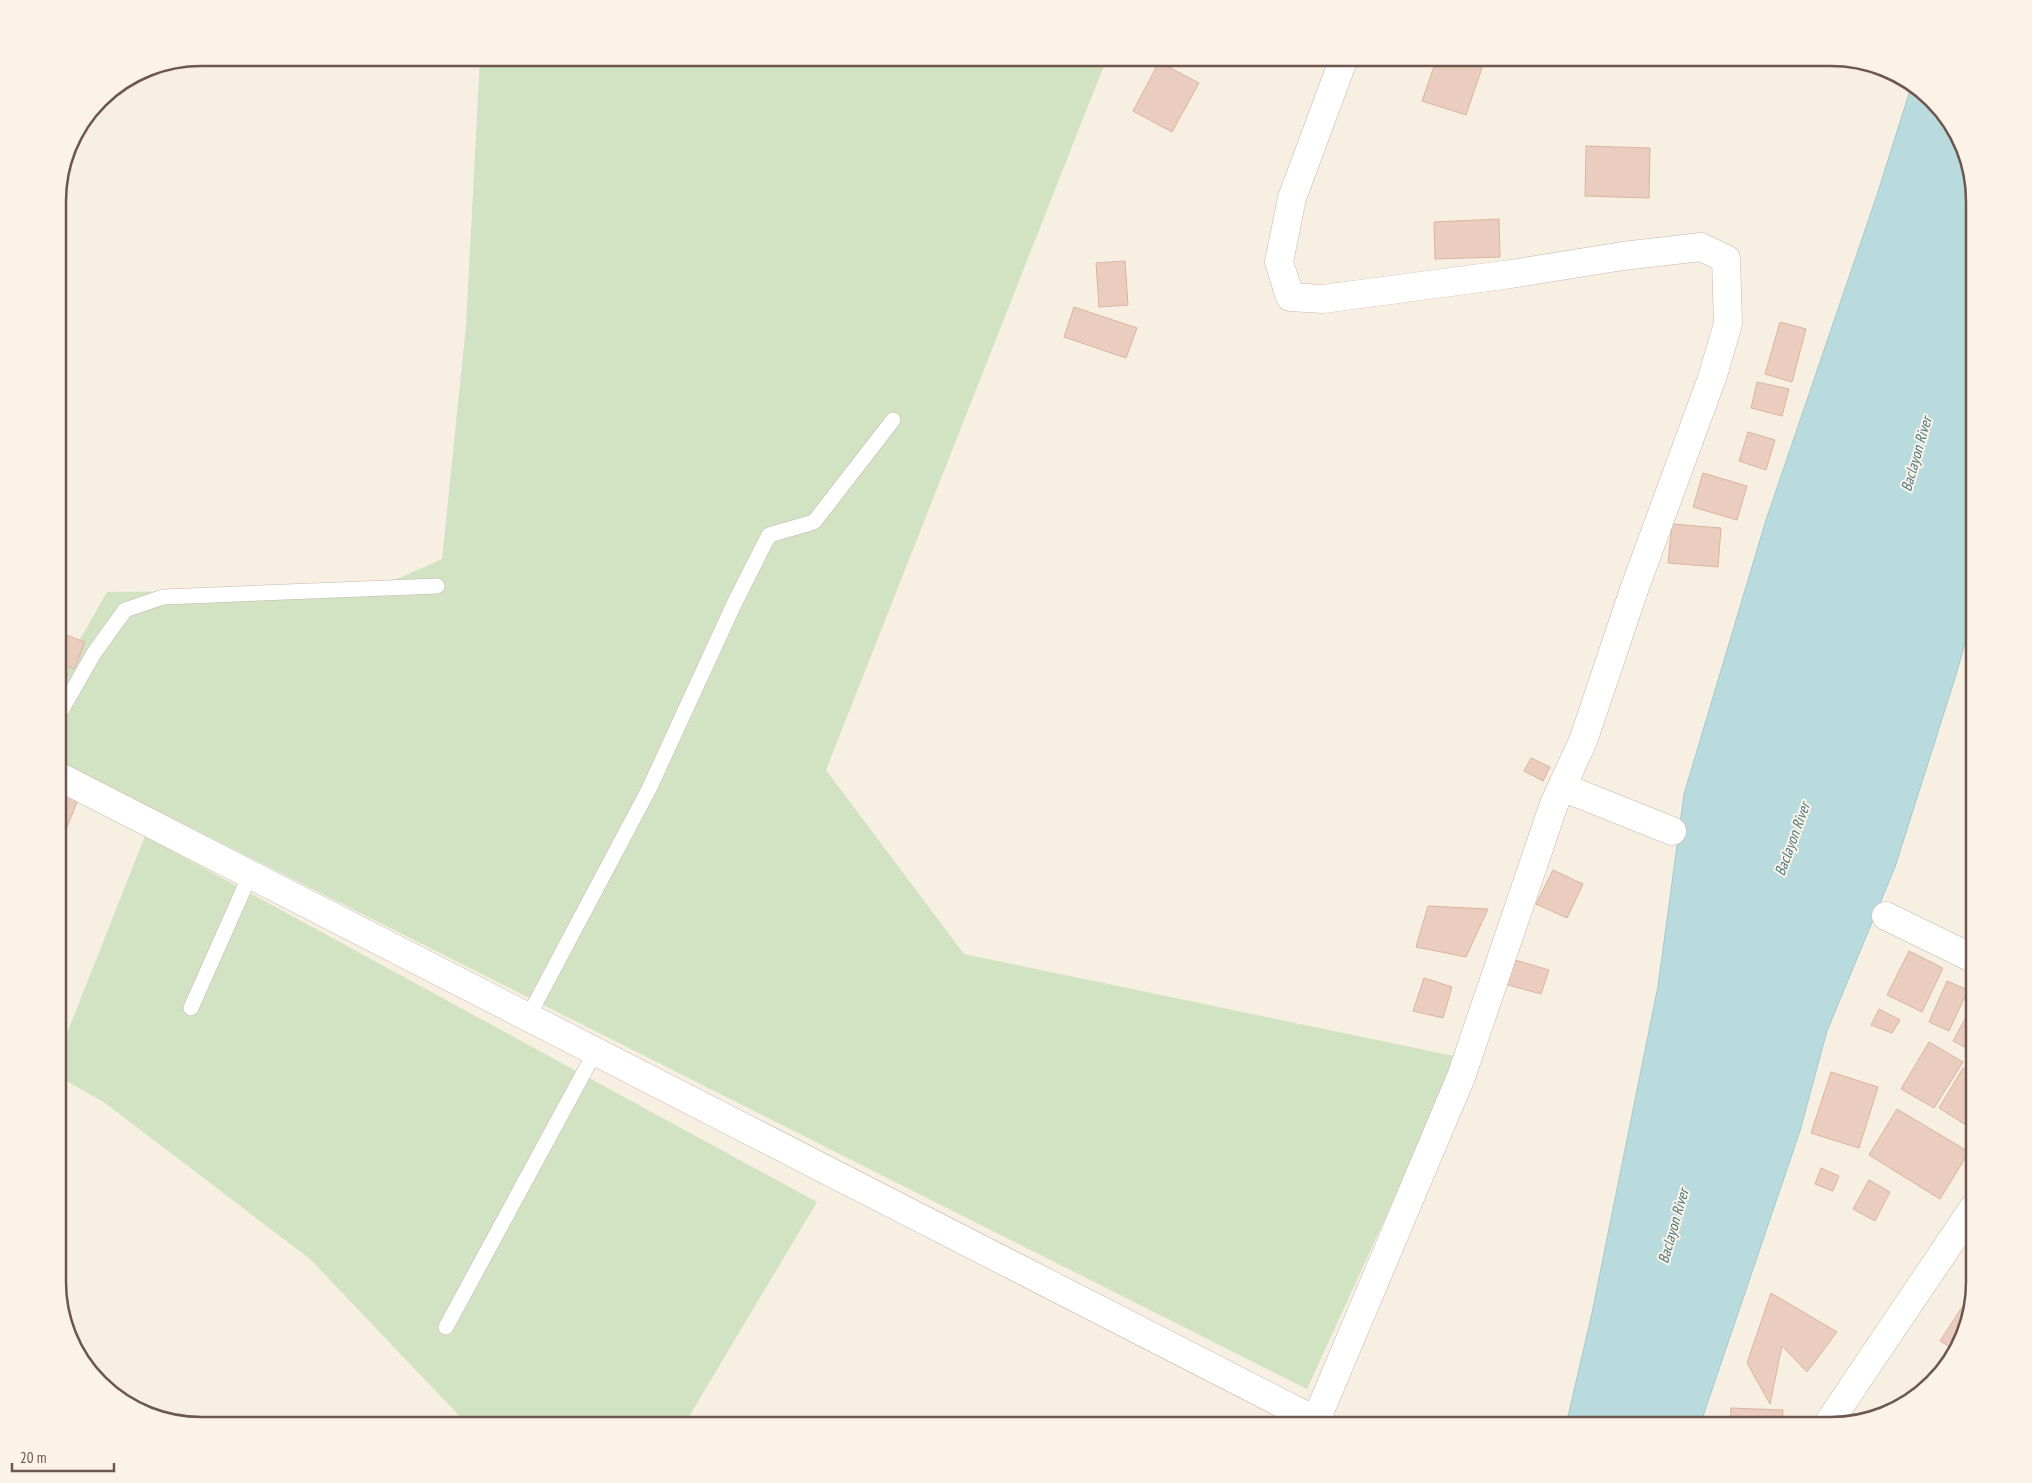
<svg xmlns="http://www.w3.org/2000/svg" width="2032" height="1483" font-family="'PT Sans Narrow',sans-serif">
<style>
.green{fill:#d2e3c4}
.water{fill:#badbde;stroke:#a2cacf}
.building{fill:#eacdbe;stroke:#dab4a1}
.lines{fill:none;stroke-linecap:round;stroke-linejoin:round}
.service-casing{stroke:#c7b6ac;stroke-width:16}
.minor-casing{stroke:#c7b6ac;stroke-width:29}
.service{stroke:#fff;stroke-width:15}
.minor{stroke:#fff;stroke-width:28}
.labels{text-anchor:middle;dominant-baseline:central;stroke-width:4;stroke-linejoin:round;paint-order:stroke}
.water-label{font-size:15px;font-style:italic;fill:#4a777d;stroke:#fcf3e8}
.rim{fill:none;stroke:#6c564d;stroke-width:2.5}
</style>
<rect width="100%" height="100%" fill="#f8efe3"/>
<path class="green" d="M480,58H1107L826,770L964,954L1459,1057L1307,1389L58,761V678L107,592L305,590L397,579L442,559L466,326Z
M145,836L817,1202L684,1425H468L310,1259L105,1103L58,1076V1056Z"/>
<path class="water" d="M1912,84L1918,87L1960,137L1974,201V611L1956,675L1895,867L1827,1031L1800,1131L1700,1425H1566L1592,1313L1658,986L1684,794L1766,520L1877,195Z"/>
<path class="building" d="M1437,58L1485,59L1466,115L1422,101Z
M1159,62L1199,83L1172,132L1133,111Z
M1586,146L1650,148L1649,198L1585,196Z
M1499,219L1500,257L1435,259L1434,222Z
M1125,261L1128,305L1099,307L1096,263Z
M1074,307L1137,328L1126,358L1064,337Z
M1780,322L1806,329L1792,382L1765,374Z
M1757,382L1789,389L1782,416L1751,408Z
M1748,432L1775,440L1766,470L1739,461Z
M1703,473L1747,486L1737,520L1693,507Z
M1672,524L1721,528L1718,567L1668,563Z
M58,632L85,642L74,669L58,662Z
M58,669L68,674L58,695Z
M1531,758L1550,767L1543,781L1524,771Z
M58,786L80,795L58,849Z
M1553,870L1583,884L1567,918L1536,904Z
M1428,906L1488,909L1466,957L1416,947Z
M1909,951L1943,968L1922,1012L1887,995Z
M1508,958L1549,970L1541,994L1501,983Z
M1424,978L1452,987L1443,1018L1413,1011Z
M1947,981L1968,990L1949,1031L1929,1022Z
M1974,1002V1052L1953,1041Z
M1879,1009L1900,1020L1892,1033L1871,1025Z
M1929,1042L1963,1062L1934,1108L1901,1089Z
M1963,1068L1974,1076V1130L1939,1108Z
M1831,1072L1878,1087L1859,1148L1811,1133Z
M1897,1109L1969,1152L1940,1199L1869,1155Z
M1821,1168L1839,1176L1833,1191L1815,1184Z
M1869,1180L1890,1192L1875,1221L1853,1209Z
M1771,1293L1837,1332L1807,1372L1782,1346L1770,1404L1747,1363Z
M1964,1304L1970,1308L1967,1328L1955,1350L1940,1341Z
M1731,1408L1783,1410L1782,1425H1730Z"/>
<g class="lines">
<defs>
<path id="service" d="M58,716L94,653L125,610L163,597L437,586
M191,1008L250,875
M528,1017L649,789L735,602L769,535L814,522L893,420
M446,1327L595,1052"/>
<path id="minor" d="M58,776L1324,1425
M1562,787L1672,831
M1886,916L1974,959
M1314,1425L1461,1077L1554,804L1583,741L1635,587L1712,378L1728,324L1726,259L1701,247L1623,256L1511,274L1323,299L1290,297L1279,262L1292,198L1344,58
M1827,1425L1974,1207"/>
</defs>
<use href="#service" class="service-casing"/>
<use href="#minor" class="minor-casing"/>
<use href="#service" class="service"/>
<use href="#minor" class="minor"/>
</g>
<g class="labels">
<g class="water-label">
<text transform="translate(1916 454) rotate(-74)">Baclayon River</text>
<text transform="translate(1792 839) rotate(-70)">Baclayon River</text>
<text transform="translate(1673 1226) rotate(-74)">Baclayon River</text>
</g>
</g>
<path d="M0 0H2032V1483H0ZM201 66H1831A135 135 0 0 1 1966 201V1282A135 135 0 0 1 1831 1417H201A135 135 0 0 1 66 1282V201A135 135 0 0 1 201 66Z" fill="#fcf3e8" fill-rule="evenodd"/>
<path class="rim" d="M201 66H1831A135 135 0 0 1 1966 201V1282A135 135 0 0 1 1831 1417H201A135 135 0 0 1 66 1282V201A135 135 0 0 1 201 66Z"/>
<path d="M12 1463v8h102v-8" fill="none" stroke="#6c564d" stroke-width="2.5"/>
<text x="20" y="1463" font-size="15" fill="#6c564d" stroke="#fcf3e8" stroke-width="4" paint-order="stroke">20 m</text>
</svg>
